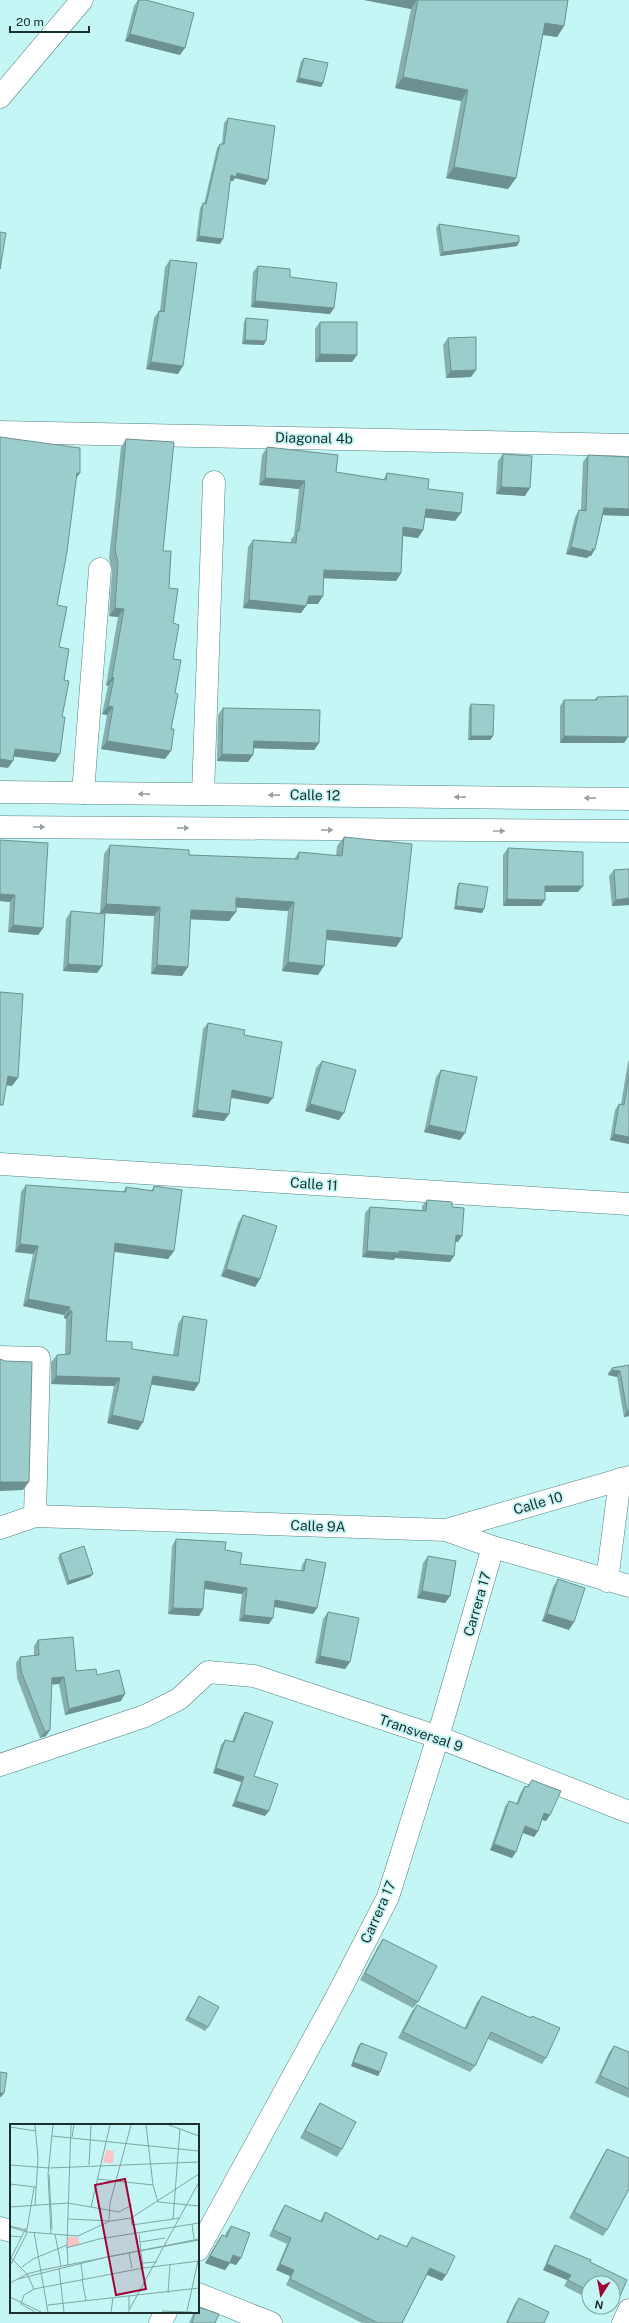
<svg xmlns="http://www.w3.org/2000/svg" width="629" height="2323" font-family="'Public Sans',sans-serif">
<style>
.lines{fill:none;stroke-linecap:round;stroke-linejoin:round}
.minor-casing{stroke:#528281;stroke-width:23}
.tertiary-casing{stroke:#528281;stroke-width:23}
.minor{stroke:#fff;stroke-width:22}
.tertiary{stroke:#fff;stroke-width:22}
.wall{fill:#86b0b0}
.shaded-wall{fill:#6d9090}
.building{fill:#9ccdcd;stroke:#6d9090}
.oneway{fill:#98a1a1}
.labels{text-anchor:middle;dominant-baseline:central;stroke-width:3.5;stroke-linejoin:round;paint-order:stroke}
.street-label{font-size:14px;fill:#1b2f2e;stroke:#c3f6f5}
.inset-road{fill:none;stroke:#80a6a5;stroke-width:1}
.view{fill:#a20334;fill-opacity:0.15;stroke:#a20334;stroke-width:2}
.inset-edge{fill:none;stroke:#1b2f2e;stroke-width:2}
</style>
<rect width="100%" height="100%" fill="#c3f6f5"/>
<g class="lines">
<defs>
<path id="minor" d="M0,97L82,0
M0,432L629,445
M83,793L100,569
M203,794L214,482
M0,1164L629,1204
M0,1357L39,1358L35,1516
M0,1528L35,1516L446,1530L493,1547L629,1586
M446,1530L629,1477
M607,1581L620,1479
M0,1765L145,1716L179,1699L208,1672L254,1676L438,1737L629,1812
M0,2228L11,2231
M198,2250L336,1998L388,1897L438,1737L493,1547
M198,2294L271,2323
M160,2323L166,2312
M623,2323L629,2310"/>
<path id="tertiary" d="M0,792L629,799
M0,827L629,831"/>
</defs>
<use href="#minor" class="minor-casing"/>
<use href="#tertiary" class="tertiary-casing"/>
<use href="#minor" class="minor"/>
<use href="#tertiary" class="tertiary"/>
</g>
<path class="wall" d="M138,0H146L180,55L125,41L134,6Z
M364,0H568L564,26L557,37L543,35L516,178L508,189L446,178L461,101L395,88L411,9Z
M304,58L323,83L321,87L296,82L301,61Z
M228,118L268,180L265,185L235,178L233,181H230L220,244L196,241L200,208L203,203L204,204L217,148L220,144H222L224,123Z
M439,224L519,242L517,246L440,256L436,228Z
M170,260L178,374L146,369L154,318L159,311H160L165,267Z
M258,266L290,277L334,308L330,314L251,307L253,272Z
M246,318L264,345L242,344L244,322Z
M320,322L357,355L352,362H315V329Z
M448,338L471,377L446,378L443,345Z
M126,439L163,551L169,588L173,623V659L175,693L165,759L101,749L107,715L102,714L108,686L106,685L118,617L109,616L112,570L109,558L121,447Z
M267,447L336,472L383,480L387,473L428,489L455,521L425,517L423,530L418,538L403,536L401,573L396,581L324,578L318,604H307L301,613L243,608L248,547L253,540L291,543V539L294,536L299,489L259,485L262,455Z
M503,454L525,496L496,494L498,461Z
M588,455L629,516L603,515L595,549L591,556H589L587,558L566,554L575,517L579,510H581L583,462Z
M597,697L628,737L624,743H560V706L564,700H594Z
M471,704L493,736L490,740H468L469,708Z
M223,708L319,743L314,750L254,748L248,762L217,761L218,715Z
M344,837L402,938L396,947L326,940L318,975L282,971L288,911L236,907L229,921L190,919L182,976L151,974L154,916L100,913L104,854L110,845L189,855L294,859L299,852L336,856L337,846Z
M0,840L43,928L38,935L8,932L10,902L0,901Z
M508,848L578,892H545V900L541,906H503V855Z
M629,869V905L612,906L609,876L614,870Z
M459,883L484,909L482,913L454,909L457,887Z
M71,911L102,966L97,973L63,971L66,919Z
M208,1023L244,1035L268,1104L231,1098L229,1114L224,1121L192,1117L203,1029Z
M629,1060V1144L610,1140L615,1110L619,1104H621L628,1062Z
M322,1061L339,1120L305,1111L316,1068Z
M441,1070L460,1140L424,1132L436,1077Z
M26,1185L123,1192L126,1187L151,1191L154,1186L174,1251L168,1259L114,1252L106,1341L132,1349L173,1355L178,1324L183,1316L199,1383L194,1391L151,1384L143,1422L138,1430L107,1423L114,1386L51,1384V1362L57,1355H65L66,1319L64,1318V1315L23,1306L33,1254L15,1252L21,1192Z
M427,1200L452,1207L458,1242H455L454,1256L450,1262L395,1258L394,1260L362,1257L365,1213L370,1207L422,1210V1206Z
M243,1215L260,1279L255,1287L221,1276L238,1223Z
M629,1365V1416L624,1417L617,1377L608,1375V1373L612,1368Z
M176,1539L225,1550L240,1564L301,1571L302,1565L306,1559L317,1608L313,1614L274,1607L269,1624L239,1621L242,1594L204,1589L203,1609L199,1616L168,1614L172,1546Z
M60,1554L93,1574L90,1577L67,1585L58,1558Z
M428,1556L450,1596L445,1603L417,1598L423,1563Z
M558,1579L569,1630L542,1621L553,1587Z
M328,1612L350,1662L345,1669L315,1663L323,1619Z
M38,1640L76,1671L97,1675L121,1701L65,1715L59,1684H51L46,1736L40,1738L17,1678L16,1663L20,1657L34,1655V1646Z
M245,1712L254,1776L265,1816L232,1806L241,1782L213,1773L221,1745L225,1740L232,1742L241,1717Z
M532,1780L546,1821L542,1820L538,1831L534,1837L523,1833L512,1858L490,1850L505,1807L509,1801L516,1804L521,1792L525,1786L527,1787Z
M383,1939L418,2002L413,2008L360,1980L379,1945Z
M199,1996L208,2027L205,2031L185,2020Z
M482,1996L531,2018L532,2016L546,2058L542,2064L488,2039L475,2066L470,2072L398,2038L412,2011L417,2005L464,2029L477,2002Z
M361,2043L380,2072L378,2076L351,2066L358,2046Z
M614,2046L629,2052V2098L595,2083L609,2053Z
M320,2103L342,2149L337,2157L300,2138L315,2111Z
M607,2149L627,2193L607,2230L603,2236L569,2218L603,2155Z
M285,2205L320,2221L325,2212L377,2239L380,2235L406,2247L408,2243L412,2237L442,2281L427,2275L402,2323H362L286,2285L290,2276L276,2270L287,2244L269,2236L281,2211Z
M231,2226L241,2258L236,2265L230,2263L225,2270L205,2263L217,2242L222,2235L225,2236L226,2233Z
M555,2245L591,2260L590,2262L627,2280L620,2296L616,2302L613,2300V2283H589V2299L564,2286L567,2280L543,2270L551,2251Z
M519,2298L544,2323H506L514,2305Z
M194,2312H198L215,2323H189Z"/>
<path class="shaded-wall" d="M364,0H417L411,9Z
M545,23L564,26L557,37L537,34Z
M130,34L185,48L180,55L125,41Z
M403,77L468,90L461,101L395,88Z
M299,78L323,83L321,87L296,82Z
M454,167L516,178L508,189L446,178Z
M237,173L268,180L265,185L235,178L233,181L228,180L231,175Z
M199,236L223,239L220,244L196,241Z
M519,242L517,246L440,256L443,252Z
M255,301L334,308L330,314L251,307Z
M245,340L266,341L264,345L242,344Z
M320,354L357,355L352,362H315Z
M151,362L183,366L178,374L146,369Z
M476,370L471,377L446,378L451,371Z
M77,473H80L75,480Z
M265,478L305,481L299,489L259,485Z
M501,487L530,488L525,496L496,494Z
M604,508L629,509V516L600,515Z
M426,509L461,513L455,521L420,517Z
M403,527L423,530L418,538L397,535Z
M571,547L592,549H595L591,556H589L587,558L566,554Z
M324,570L401,573L396,581L318,578Z
M309,596H323L318,604H303Z
M249,600L306,606L301,613L243,608Z
M115,608L124,609L118,617L109,616Z
M112,677L114,678L108,686L106,685Z
M108,706L113,707L107,715L102,714Z
M471,736H493L490,740H468Z
M564,736L628,737L624,743H560Z
M107,741L171,751L165,759L101,749Z
M254,741L319,743L314,750L249,748Z
M15,749L60,754L55,762L10,756Z
M222,754L253,755L248,762L217,761Z
M0,759L13,761L8,768L0,767Z
M545,886H583L578,892H541Z
M0,894L15,895L10,902L0,901Z
M236,898L294,902L288,911L230,907Z
M629,898V905L612,906L616,900Z
M507,899L545,900L541,906H503Z
M106,904L160,907L154,916L100,913Z
M456,906L484,909L482,913L454,909Z
M191,910L236,912L229,921L185,919Z
M13,925L43,928L38,935L8,932Z
M327,930L402,938L396,947L321,939Z
M288,962L324,966L318,975L282,971Z
M68,964L102,966L97,973L63,971Z
M157,965L188,967L182,976L151,974Z
M8,1076L18,1078L12,1086L2,1085Z
M232,1090L273,1098L268,1104L227,1097Z
M310,1104L344,1113L339,1120L305,1111Z
M197,1110L229,1114L224,1121L192,1117Z
M429,1125L465,1133L460,1140L424,1132Z
M614,1134L629,1137V1144L610,1140Z
M456,1235L462,1236L458,1242H452Z
M115,1243L174,1251L168,1259L110,1251Z
M20,1244L38,1246L33,1254L15,1252Z
M367,1251H399L454,1256L450,1262L395,1258L394,1260L362,1257Z
M226,1269L260,1279L255,1287L221,1276Z
M28,1299L70,1307L64,1315L23,1306Z
M69,1311H72L66,1319L64,1318Z
M612,1370L620,1371L617,1377L608,1375Z
M56,1376L120,1378L114,1386L51,1384Z
M153,1376L199,1383L194,1391L148,1384Z
M627,1411H629V1416L624,1417Z
M112,1415L143,1422L138,1430L107,1423Z
M0,1482H29L23,1490L0,1491Z
M93,1574L90,1577L67,1585L69,1581Z
M205,1581L247,1588L242,1594L200,1588Z
M422,1591L450,1596L445,1603L417,1598Z
M275,1600L317,1608L313,1614L270,1606Z
M173,1608L203,1609L199,1616L168,1614Z
M547,1614L574,1622L569,1630L542,1621Z
M244,1615L273,1618L269,1624L239,1621Z
M320,1656L350,1662L345,1669L315,1663Z
M64,1677L59,1684L47,1685L52,1678Z
M125,1694L121,1701L65,1715L69,1709Z
M50,1730L46,1736L40,1738L45,1732Z
M216,1768L244,1777L241,1782L213,1773Z
M236,1801L269,1811L265,1816L232,1806Z
M544,1813L550,1815L546,1821L540,1819Z
M525,1826L538,1831L534,1837L521,1832Z
M494,1844L516,1852L512,1858L490,1850Z
M353,2062L380,2072L378,2076L351,2066Z
M0,2093H4L1,2097H0Z
M233,2255L241,2258L236,2265L230,2263L225,2270L205,2263L210,2256Z
M280,2264L294,2270L290,2276L276,2270Z
M547,2264L571,2275L567,2280L543,2270Z
M430,2268L446,2275L442,2281L426,2274Z
M613,2293L620,2296L616,2302L613,2300Z"/>
<path class="building" d="M139,0H146L194,13L185,48L130,34Z
M418,0H568L564,26L545,23L516,178L454,167L468,90L403,77Z
M304,58L328,63L323,83L299,78Z
M228,118L275,126L268,180L237,173L236,177L231,175L223,239L199,236L203,203L206,204L220,144H224Z
M439,224L519,236V242L443,252Z
M0,232L6,233L0,269Z
M170,260L197,263L183,366L151,362L159,311L164,312Z
M258,266L290,269V277L337,283L334,308L255,301Z
M246,318L268,320L266,341L245,340Z
M320,322H357V355L320,354Z
M476,337V370L451,371L448,338Z
M0,437L80,448V473H77L67,552L57,605L67,607L59,647L69,649L64,680L69,681L62,717H65L60,754L15,749L13,761L0,759Z
M126,439L174,442L163,551H171L169,588L178,589L173,623L179,625L173,659L181,660L175,693L178,694L171,729H174L171,751L107,741L113,707L108,706L114,678L112,677L124,609L115,608L118,562L115,550Z
M267,447L338,455L336,472L386,480L387,473L429,479L428,489L463,493L461,513L426,509L423,530L403,527L401,573L324,570L323,596H309L306,606L249,600L253,540L296,543L297,531H299L305,481L265,478Z
M503,454L532,456L530,488L501,487Z
M588,455L629,457V509L604,508L595,549H592V552L571,547L579,510L586,511Z
M628,696V737L564,736V700H597V697Z
M471,704L494,705L493,736H471Z
M223,708L320,710L319,743L254,741L253,755L222,754Z
M344,837L412,844L402,938L327,930L324,966L288,962L294,902L236,898V912L191,910L188,967L157,965L160,907L106,904L110,845L189,850V855L298,859L299,852L342,856Z
M0,840L48,843L43,928L13,925L15,895L0,894Z
M508,848L583,852V886H545V900L507,899Z
M629,869V898L616,900L614,870Z
M459,883L488,887L484,909L456,906Z
M71,911L105,914L102,966L68,964Z
M0,992L23,994L18,1078L8,1076L3,1105H0Z
M208,1023L245,1030L244,1035L282,1042L273,1098L232,1090L229,1114L197,1110Z
M322,1061L356,1070L344,1113L310,1104Z
M441,1070L477,1077L465,1133L429,1125Z
M629,1075V1137L614,1134L619,1104L624,1105Z
M26,1185L126,1192V1187L153,1191L154,1186L182,1190L174,1251L115,1243L106,1341L132,1342V1349L178,1356L183,1316L207,1320L199,1383L153,1376L143,1422L112,1415L120,1378L56,1376L57,1355L70,1354L72,1311H69L70,1307L28,1299L38,1246L20,1244Z
M427,1200L452,1202V1207L464,1208L462,1236L456,1235L454,1256L399,1251V1253L367,1251L370,1207L426,1211Z
M243,1215L277,1226L260,1279L226,1269Z
M0,1359L5,1361L32,1362L29,1482H0Z
M629,1365V1411H627L620,1371L612,1370V1368Z
M176,1539L226,1542L225,1550L242,1553L240,1564L304,1571L306,1559L326,1563L317,1608L275,1600L273,1618L244,1615L247,1588L205,1581L203,1609L173,1608Z
M84,1546L93,1574L69,1581L60,1554Z
M428,1556L456,1561L450,1596L422,1591Z
M558,1579L585,1588L574,1622L547,1614Z
M328,1612L359,1618L350,1662L320,1656Z
M73,1637L76,1671L96,1669L97,1675L119,1670L125,1694L69,1709L64,1677L52,1678L50,1730L45,1732L21,1671L20,1657L39,1655L38,1640Z
M245,1712L273,1722L254,1776L278,1784L269,1811L236,1801L244,1777L216,1768L225,1740L234,1742Z
M532,1780L561,1791L550,1815L544,1813L538,1831L525,1826L516,1852L494,1844L509,1801L518,1804L525,1786L528,1787Z
M383,1939L437,1966L418,2002L365,1973Z
M199,1996L219,2007L208,2027L188,2017Z
M482,1996L531,2018L532,2016L560,2028L546,2058L491,2032L475,2066L403,2032L417,2005L466,2029Z
M361,2043L387,2053L380,2072L353,2062Z
M614,2046L629,2052V2089L600,2076Z
M0,2072L7,2073L4,2093H0Z
M320,2103L356,2122L342,2149L305,2131Z
M607,2149L629,2158V2189L607,2230L574,2212Z
M285,2205L322,2222L325,2212L378,2240L380,2235L407,2247L412,2237L455,2256L446,2275L430,2268L402,2323H378L290,2279L294,2270L280,2264L291,2238L273,2230Z
M231,2226L250,2233L241,2258L233,2255L230,2263L210,2256L222,2235L227,2237Z
M555,2245L591,2260L590,2262L627,2280L620,2296L613,2293V2283H589V2291L568,2280L571,2275L547,2264Z
M519,2298L549,2312L544,2323H507Z
M198,2307L219,2314L215,2323H192L195,2312H198Z"/>
<defs><path id="oneway-solid" d="M-6-.8H1V-3.2L6.5 0L1 3.2V.8H-6Z"/></defs>
<g class="oneway">
<use href="#oneway-solid" transform="translate(144 794) rotate(-179)"/>
<use href="#oneway-solid" transform="translate(274 795) rotate(-179)"/>
<use href="#oneway-solid" transform="translate(460 797) rotate(-179)"/>
<use href="#oneway-solid" transform="translate(590 798) rotate(-179)"/>
<use href="#oneway-solid" transform="translate(39 827)"/>
<use href="#oneway-solid" transform="translate(183 828)"/>
<use href="#oneway-solid" transform="translate(327 830)"/>
<use href="#oneway-solid" transform="translate(499 831)"/>
</g>
<g class="labels">
<g class="street-label">
<text transform="translate(314 438) rotate(1)">Diagonal 4b</text>
<text transform="translate(315 795) rotate(1)">Calle 12</text>
<text transform="translate(314 1184) rotate(4)">Calle 11</text>
<text transform="translate(538 1503) rotate(-16)">Calle 10</text>
<text transform="translate(318 1526) rotate(2)">Calle 9A</text>
<text transform="translate(477 1604) rotate(-74)">Carrera 17</text>
<text transform="translate(421 1733) rotate(19)">Transversal 9</text>
<text transform="translate(378 1912) rotate(-66)">Carrera 17</text>
</g>
</g>
<g transform="translate(10 2124)">
<rect width="189" height="189" fill="#c3f6f5"/>
<path d="M96,26L104,27L103,39H93ZM58,113H68L70,121L57,123Z" fill="#fec3c6"/>
<path class="inset-road" d="M25,1L28,34L25,81M136,1L143,61L148,78L189,82M159,1L189,12M0,3L26,7M42,12L189,27M62,13L64,1M0,41L39,44L189,38M79,41L81,1M39,50L42,105M87,55L143,61M0,60L25,63M0,83L58,79L109,88L122,81M81,83L100,1M121,94L122,101L170,94M58,95L101,97L121,94L189,50M163,95L170,5M99,96L100,79L121,1M182,100L184,115M0,102L16,106M0,103L17,108L68,112L100,97M24,108L38,188M41,110L38,50L43,1M45,110L51,142M129,110L133,144M0,112L12,113M130,118L155,114M56,124L89,115L189,99M119,129L122,144M0,133L17,150L24,165M0,136L16,104M133,139L147,138M71,140L73,155M58,141L57,121L61,1M0,142L16,111L24,64L26,63M12,143L23,135L57,121M49,144L54,188M8,155L97,133L189,116M72,155L76,177M0,159L17,150L32,146L189,115M158,169L160,141M0,173L31,188M11,180L14,171L24,165L133,144L189,137M11,180L25,188M38,181L189,164M119,185V172M152,187L182,188M177,187L188,137M101,188L103,174M118,188L189,58"/>
<path class="view" d="M115,55L136,165L106,171L85,61Z"/>
<rect width="189" height="189" class="inset-edge"/>
</g>
<g transform="translate(601 2295) rotate(191)"><circle r="19" fill="#c3f6f5" stroke="#80a6a5"/>
<path d="M0-3L7 15L0 10L-7 15Z" fill="#a20334"/>
<text y="-6" font-size="11" font-weight="bold" text-anchor="middle" fill="#1b2f2e">N</text>
</g>
<path d="M10 26v6h79v-6" fill="none" stroke="#1b2f2e" stroke-width="2"/>
<text x="16" y="26" font-size="12" fill="#1b2f2e" stroke="#c3f6f5" stroke-width="3" paint-order="stroke">20 m</text>
</svg>
